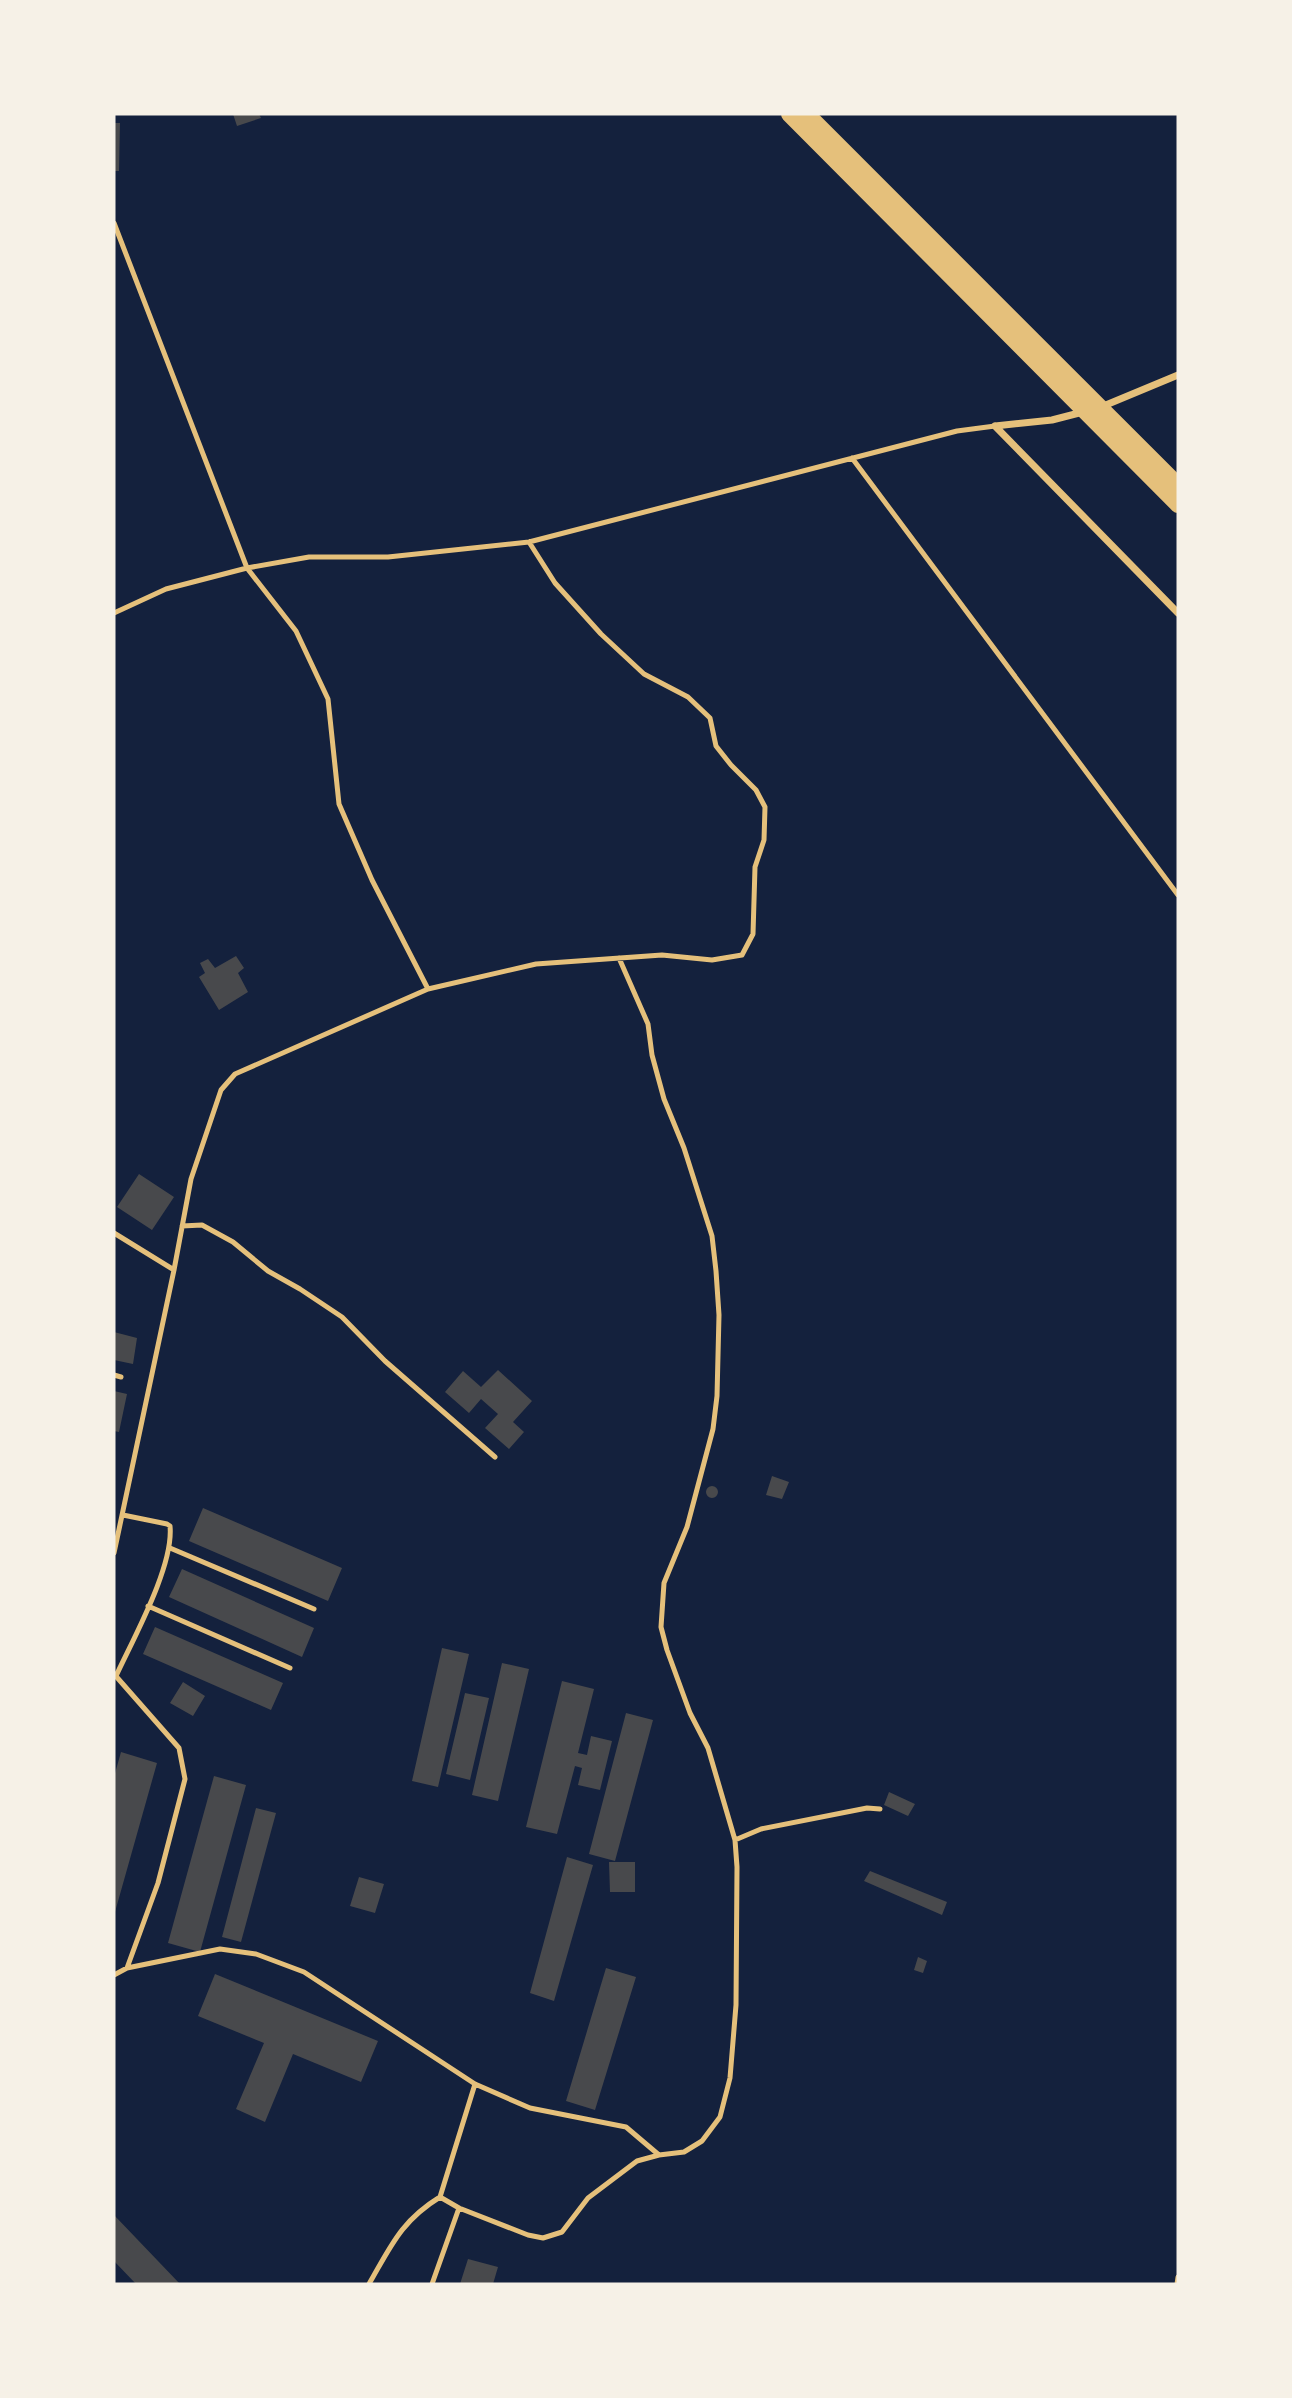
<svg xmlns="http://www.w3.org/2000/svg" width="1292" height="2398" font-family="Rubik,sans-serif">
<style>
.building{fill:#48494c}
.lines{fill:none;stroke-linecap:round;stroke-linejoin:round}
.service{stroke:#e5c07b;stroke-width:5}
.minor{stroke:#e5c07b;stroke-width:7}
.primary{stroke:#e5c07b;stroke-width:16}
</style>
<rect width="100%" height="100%" fill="#14213d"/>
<path class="building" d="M233,114H259L261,118L237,126Z
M114,123H120L119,171H114Z
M236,956L244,968L238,973L248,992L219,1010L199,977L205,973L200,963L208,959L215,968Z
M139,1174L174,1197L152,1230L117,1207Z
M114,1332L137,1338L133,1364L114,1360Z
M498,1370L532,1401L513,1422L524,1432L509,1449L485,1428L498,1414L481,1399L469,1413L445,1392L463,1371L481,1387Z
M114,1391L127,1394L119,1432L114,1431Z
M772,1476L789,1482L782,1499L766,1495Z
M706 1492a6 6 0 1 1 12 0a6 6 0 1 1-12 0Z
M203,1508L342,1568L328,1601L189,1541Z
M182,1569L314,1628L302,1657L169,1597Z
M155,1627L283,1683L271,1710L143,1654Z
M442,1648L469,1654L438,1787L412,1781Z
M502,1663L529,1669L498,1801L472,1795Z
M562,1681L594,1689L578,1753L587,1755L591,1736L612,1741L600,1790L578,1785L582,1768L575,1766L557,1834L526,1827Z
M183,1682L205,1696L193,1716L170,1703Z
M465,1693L489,1698L470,1780L446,1774Z
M626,1713L653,1720L615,1861L589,1854Z
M121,1752L157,1763L115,1912L114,1777Z
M214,1776L246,1785L200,1952L168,1943Z
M889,1792L915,1804L908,1816L884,1805Z
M256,1808L276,1813L241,1942L222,1937Z
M567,1857L593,1865L554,2001L530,1993Z
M609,1862H635V1892H610Z
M870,1871L947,1902L942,1915L864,1881Z
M359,1877L384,1884L375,1913L350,1906Z
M918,1957L927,1961L923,1973L914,1970Z
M606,1968L636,1977L595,2110L566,2101Z
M215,1974L378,2041L361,2082L293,2054L265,2122L236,2109L264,2043L198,2016Z
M114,2215L180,2284H136L114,2261Z
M468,2259L498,2267L493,2284H460Z"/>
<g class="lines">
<path class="service" d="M114,223L247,568L296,631L328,699L339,804L372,880L428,989L235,1074L221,1090L191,1179L174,1270L114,1553
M852,458L1178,895
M114,613L166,589L247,568L309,557H388L529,542L957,431L995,426
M428,989L536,964L662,955L712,960L742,955L753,934L755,867L764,840L765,807L756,790L731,765L716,746L710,718L688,697L644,674L601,634L555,583L529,542
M182,1226L202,1225L233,1242L268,1271L300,1289L342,1317L385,1361L495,1457
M114,1233L174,1270
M114,1375L121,1377
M170,1548L314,1609
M148,1606L290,1668
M114,1674L179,1748L185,1779L158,1883L127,1968
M116,1676C133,1639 174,1566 170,1526L167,1524L123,1515
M735,1840L761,1829L867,1808L880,1809
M114,1975L127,1968L220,1949L256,1954L304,1972L475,2084L530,2108L626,2127L659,2155
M459,2208L528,2235L543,2238L562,2232L588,2198L637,2161L659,2155L684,2152L702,2141L720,2117L730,2078L736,2005L737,1867L735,1840L708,1748L690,1713L667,1650L661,1627L664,1583L687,1527L713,1429L717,1396L719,1315L716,1271L712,1236L684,1148L664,1099L652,1055L648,1024L619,958
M369,2284C391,2246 401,2221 440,2197L475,2084
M432,2284L459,2208L440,2197
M1177,2284L1178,2277"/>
<path class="minor" d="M1101,407L1178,375
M995,426L1178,613
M995,426L1052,420L1083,412"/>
<path class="primary" d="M789,114L1178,505
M807,114L1178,485"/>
</g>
<rect width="1292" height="2398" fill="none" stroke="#f6f1e7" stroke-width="231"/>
</svg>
